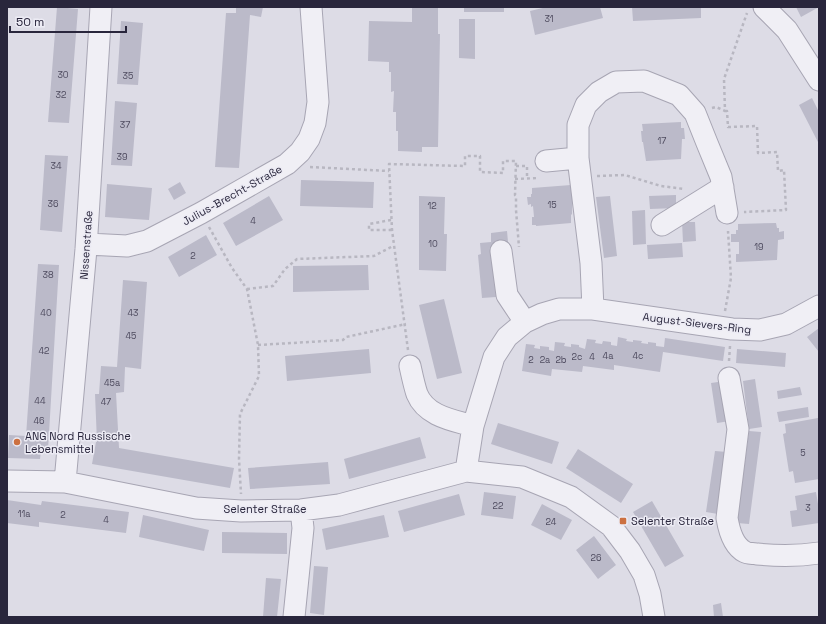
<svg xmlns="http://www.w3.org/2000/svg" width="826" height="624" font-family="'Space Grotesk',sans-serif">
<style>
.building{fill:#bbbac9}
.lines{fill:none;stroke-linecap:round;stroke-linejoin:round}
.minor-casing{stroke:#a7a5b3;stroke-width:23}
.path{stroke:#b8b7c1;stroke-width:2.5;stroke-dasharray:3 3;stroke-linecap:butt}
.minor{stroke:#f0eff5;stroke-width:21}
.poi-dot{fill:#cc7040;stroke:#ecebf4;stroke-width:1.5}
.labels{text-anchor:middle;dominant-baseline:central;stroke-width:3;stroke-linejoin:round;paint-order:stroke}
.number-label{font-size:9px;fill:#4e4b5f}
.street-label{font-size:11px;fill:#29263c;stroke:#ecebf4}
.poi-label{font-size:11px;fill:#29263c;stroke:#ecebf4;text-anchor:start}
</style>
<rect width="100%" height="100%" fill="#dddce6"/>
<path class="building" d="M57,7L78,9L69,123L48,122Z
M236,7H263L261,17L250,15L239,168L215,167L226,13H236Z
M412,7H438V34H440L438,147H422V152L398,151V131H396V112H393L394,91L391,92V72H389V62L368,61L369,21L412,22Z
M464,7H504V12H464Z
M547,7H600L603,18L535,35L530,11Z
M632,7H701V18L633,21Z
M796,7H819L801,17Z
M459,19H475V59L459,58Z
M121,21L143,23L138,85L117,84Z
M812,98L819,112V144L799,105Z
M115,101L137,103L132,166L111,165Z
M681,122V128H684L685,139H682L681,159L646,161L643,142H642L641,131H643L642,124Z
M45,155L68,156L62,232L40,230Z
M301,180L374,182L373,208L300,206Z
M180,182L186,193L174,200L168,189Z
M107,184L152,188L149,220L105,217Z
M571,185L573,203H572V214L571,215V223L536,226V225H532V217H534L533,206L531,207V204L528,205L527,197H531V194H532V188Z
M676,195V208L650,209L649,196Z
M269,196L283,220L236,246L223,223Z
M419,196L445,197L444,234H447L446,271L419,270Z
M610,196L617,256L604,258L596,197Z
M645,210L646,244L633,245L632,211Z
M682,222H695L696,241L683,242Z
M776,223L777,228H779V232L784,231V239L778,240L777,260L736,262V254H739V242H731V234H736V230H738V224Z
M507,231L508,242L492,244L496,297L482,298L478,255L481,254L480,243L491,242V233Z
M206,235L217,255L179,277L168,257Z
M682,243L683,257L648,259L647,245Z
M38,264L59,265L48,450H41L40,459L8,458L9,435L26,436Z
M368,265L369,290L293,292V266Z
M123,280L147,282L141,369L125,367L124,392L116,393L119,448L234,468L230,488L92,464L96,442H97L95,394H99L101,366L117,367Z
M444,299L462,373L437,379L419,305Z
M819,328V352L807,337Z
M618,337L627,339L626,341L633,342V340L642,341L641,343L648,344V342L656,343V346L664,347L665,338L725,347L723,361L663,352L660,372L614,365V370L583,366L582,372L552,369L551,376L522,371L526,344L535,345L534,348L540,349V346L549,347V350L554,351L555,342L565,343L564,346L571,347V344L579,345V347L585,349L587,339L596,340L595,343L602,344L603,341L611,342V345L617,346Z
M369,349L371,373L287,381L285,356Z
M737,349L786,353L785,367L736,363Z
M755,379L762,427L749,429L743,381Z
M725,381L730,421L717,423L711,383Z
M800,387L802,395L778,399L777,391Z
M808,407L809,417L779,422L777,412Z
M818,418L819,425V479L795,483L793,471L789,472L783,434L786,433L785,424Z
M498,423L559,442L552,464L491,444Z
M749,431L761,432L749,524L737,523Z
M420,437L426,458L349,479L344,459Z
M578,449L633,484L621,503L566,468Z
M715,451L727,452L718,514L706,512Z
M328,462L330,484L250,489L248,468Z
M484,492L516,496L513,519L481,515Z
M816,492L819,510V523L792,527L790,511L797,510L795,496Z
M459,494L465,515L404,532L398,511Z
M7,500L41,505L42,501L129,512L126,533L39,522V527L7,523Z
M652,501L684,556L665,567L633,512Z
M542,504L572,520L561,540L531,525Z
M143,515L209,530L204,551L139,537Z
M384,515L389,537L326,550L322,529Z
M222,532L287,533V554L222,553Z
M594,536L616,565L598,579L576,550Z
M314,566L328,567L324,615L310,613Z
M266,578L281,579L277,617H263Z
M721,603L723,617H714L713,605Z"/>
<g class="lines">
<defs>
<path id="minor" d="M764,7L787,30L819,80
M546,161L578,158
M662,225L723,187
M87,244L127,246L147,241L201,213L287,164L300,152L309,139L315,123L318,102L311,7
M501,251L507,295L525,322
M593,309L591,263L578,158V125L586,105L599,92L616,82L644,81L679,95L695,113L707,143L721,177L727,213
M410,366C412,375 414,385 417,394C426,416 452,420 473,426
M729,378L738,429L727,518C729,530 733,546 745,552C748,554 754,553 757,554C778,556 799,556 819,553
M466,471L473,426L494,357L507,337L525,322L542,314L559,309H593L732,329L760,330L786,324L819,306
M7,481L65,482L196,508L241,511L301,510L339,505L466,471L522,477L571,497L611,526L630,551L644,575L650,594L654,617
M65,482L86,249L101,7
M294,617L303,528L301,510"/>
</defs>
<use href="#minor" class="minor-casing"/>
<path class="path" d="M712,108L716,107L725,111L724,79L747,13
M725,111H727L728,127L757,126L758,153L777,152L778,171L784,170L786,210L744,212
M516,166H527V179
M310,167L389,171
M597,176L625,175L661,186L684,189
M515,179L539,178
M391,220L369,224V230H392
M209,227L232,268L247,289L258,345L259,376L240,414L239,459L241,494
M247,289L273,286L285,269L297,259L374,256L393,246
M725,311L731,278L728,231
M258,345L343,340L346,337L406,324
M408,350L392,230L389,164L465,166V156H480V172L503,173V161H516L515,195L516,196V210L519,247
M729,361L730,346"/>
<use href="#minor" class="minor"/>
</g>
<g class="poi-dot">
<circle cx="17" cy="442" r="4"/>
<rect x="619" y="517" width="8" height="8" rx="2"/>
</g>
<g class="labels">
<g class="number-label">
<text x="549" y="19">31</text>
<text x="63" y="75">30</text>
<text x="128" y="76">35</text>
<text x="61" y="95">32</text>
<text x="125" y="125">37</text>
<text x="662" y="141">17</text>
<text x="122" y="157">39</text>
<text x="56" y="166">34</text>
<text x="53" y="204">36</text>
<text x="552" y="205">15</text>
<text x="432" y="206">12</text>
<text x="253" y="221">4</text>
<text x="433" y="244">10</text>
<text x="759" y="247">19</text>
<text x="193" y="256">2</text>
<text x="48" y="275">38</text>
<text x="46" y="313">40</text>
<text x="133" y="313">43</text>
<text x="131" y="336">45</text>
<text x="44" y="351">42</text>
<text x="608" y="356">4a</text>
<text x="638" y="356">4c</text>
<text x="577" y="357">2c</text>
<text x="592" y="357">4</text>
<text x="531" y="360">2</text>
<text x="545" y="360">2a</text>
<text x="561" y="360">2b</text>
<text x="112" y="383">45a</text>
<text x="40" y="401">44</text>
<text x="106" y="402">47</text>
<text x="39" y="421">46</text>
<text x="803" y="453">5</text>
<text x="498" y="506">22</text>
<text x="808" y="508">3</text>
<text x="24" y="514">11a</text>
<text x="63" y="515">2</text>
<text x="106" y="520">4</text>
<text x="551" y="522">24</text>
<text x="596" y="558">26</text>
</g>
<g class="street-label">
<text transform="translate(232 195) rotate(-29)">Julius-Brecht-Straße</text>
<text transform="translate(86 245) rotate(-86)">Nissenstraße</text>
<text transform="translate(697 323) rotate(7)">August-Sievers-Ring</text>
<text x="265" y="509">Selenter Straße</text>
</g>
<g class="poi-label">
<text x="25" y="436">ANG Nord Russische<tspan x="25" dy="13">Lebensmittel</tspan></text>
<text x="631" y="521">Selenter Straße</text>
</g>
</g>
<rect width="826" height="624" fill="none" stroke="#29263c" stroke-width="16"/>
<path d="M10 26v6h116v-6" fill="none" stroke="#29263c" stroke-width="2"/>
<text x="16" y="26" font-size="12" fill="#29263c" stroke="#ecebf4" stroke-width="3" paint-order="stroke">50 m</text>
</svg>
